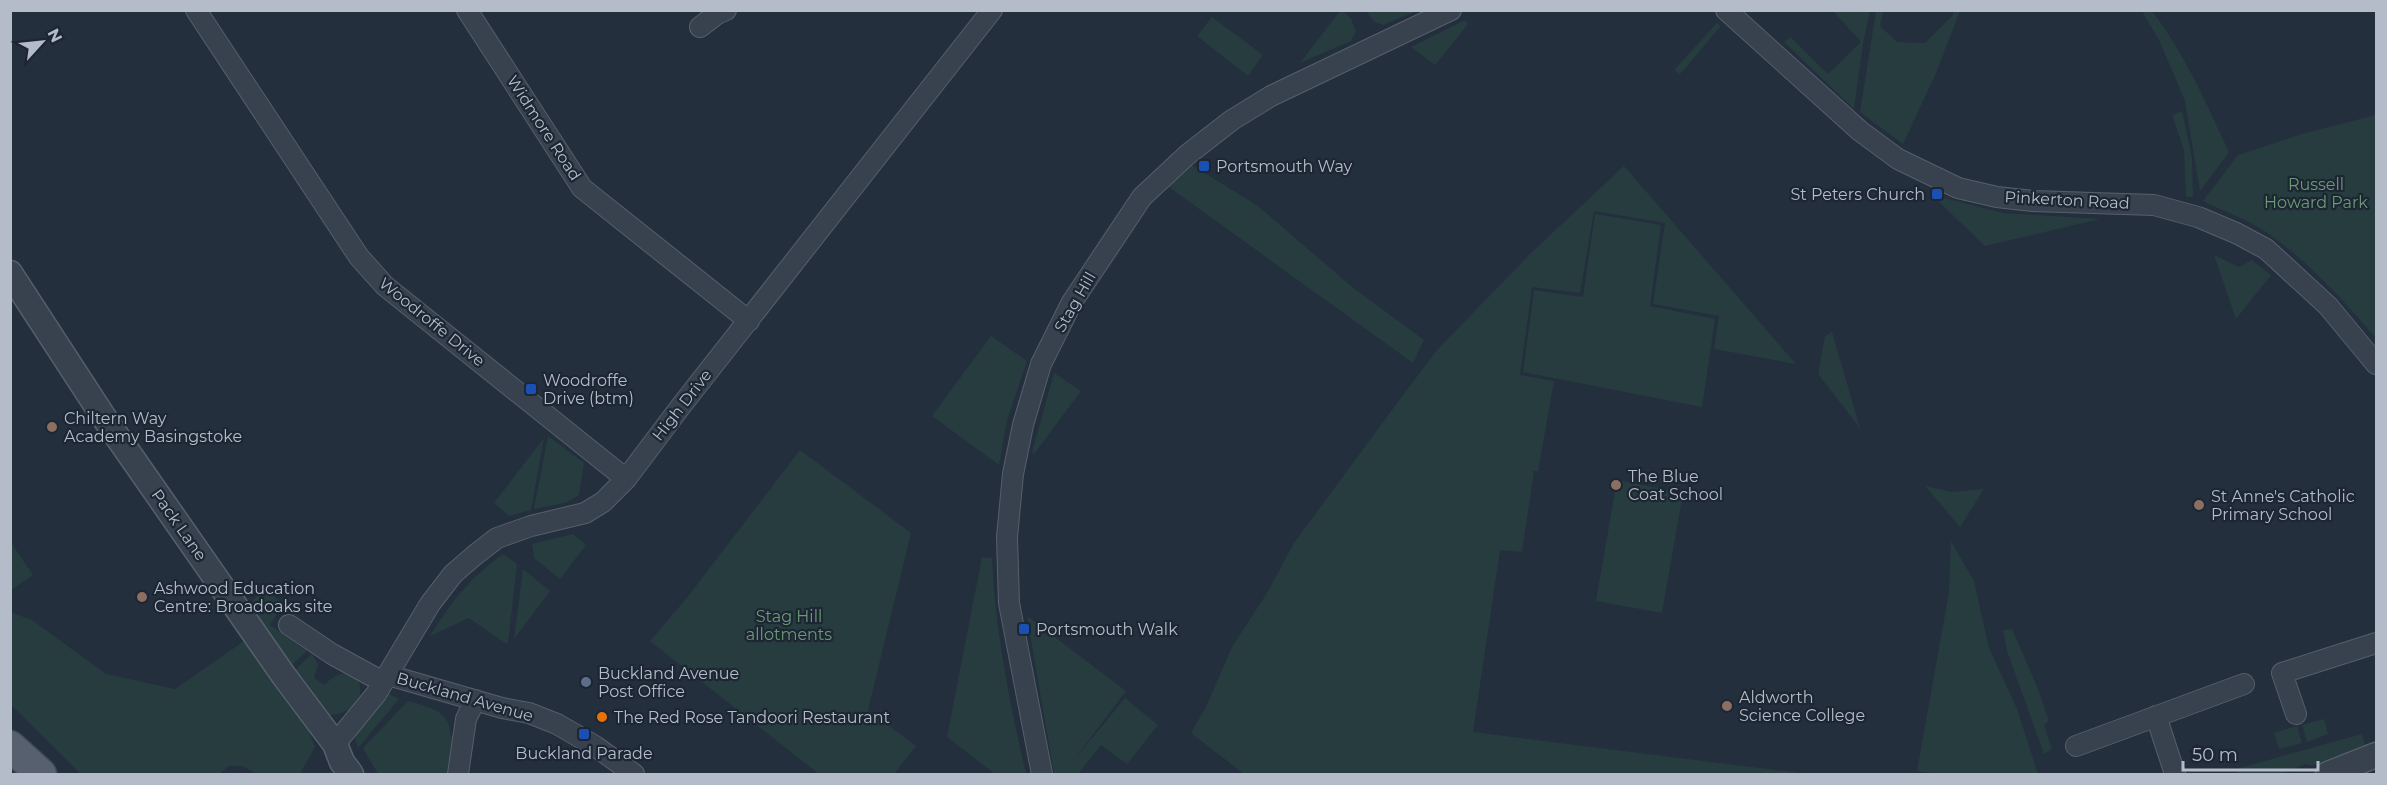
<svg xmlns="http://www.w3.org/2000/svg" width="2387" height="785" font-family="Montserrat,sans-serif">
<style>
.green{fill:#263c3f}
.lines{fill:none;stroke-linecap:round;stroke-linejoin:round}
.minor-casing{stroke:#565f6c;stroke-width:22}
.tertiary-casing{stroke:#565f6c;stroke-width:27}
.primary-casing{stroke:#414a57;stroke-width:33}
.minor{stroke:#38414e;stroke-width:20}
.tertiary{stroke:#38414e;stroke-width:24}
.primary{stroke:#56606e;stroke-width:30}
.transit-dot{fill:#1a4fb4;stroke:#1d2633;stroke-width:2}
.education-dot{fill:#8d6e63;stroke:#1d2633;stroke-width:2}
.service-dot{fill:#5c6f8a;stroke:#1d2633;stroke-width:2}
.food-dot{fill:#e8710a;stroke:#1d2633;stroke-width:2}
.labels{text-anchor:middle;dominant-baseline:central;stroke-width:4.5;stroke-linejoin:round;paint-order:stroke}
.street-label{font-size:16px;fill:#b4bcc9;stroke:#1d2633}
.poi-label{font-size:16px;fill:#b4bcc9;stroke:#1d2633;text-anchor:start}
.park-label{font-size:16px;fill:#6b9a76;stroke:#1d2633}
</style>
<rect width="100%" height="100%" fill="#242f3e"/>
<path class="green" d="M1340,11H1343L1351,19L1356,31L1351,41L1300,63Z
M1366,11H1417L1383,25L1374,22Z
M1836,11H1870L1863,43L1854,109L1784,42L1790,37L1828,74L1861,42L1834,12Z
M1876,11H1883L1880,26L1897,42L1925,43L1953,15V11H1960L1936,73L1903,144L1860,112Z
M2142,11H2152C2185,54 2206,103 2229,152L2200,191L2185,101L2159,40Z
M1212,17L1263,55L1248,76L1197,36Z
M1465,20L1468,24L1435,65L1411,47Z
M1717,23L1721,26L1680,74L1674,70Z
M2182,111L2192,158L2193,197H2186L2184,150L2172,115Z
M2376,115V338C2342,299 2308,261 2266,232C2247,219 2223,211 2203,201L2238,155L2302,134Z
M1187,162L1258,206L1352,287L1424,340L1413,363L1166,185Z
M1624,166L1796,364L1714,349L1719,316L1653,304L1665,223L1594,211L1580,293L1532,287L1520,375L1554,381L1538,471H1534L1522,552L1500,550L1473,732L1807,774H1244L1191,733L1206,707L1232,647L1267,593L1294,543L1406,391L1438,349L1532,252Z
M1937,196L2003,213L2100,219L1985,246L1934,197Z
M1595,214L1661,225L1650,306L1715,319L1702,407L1523,372L1534,290L1583,297Z
M2214,255L2239,267L2252,260L2271,275L2236,319Z
M1832,332L1860,428L1818,374L1825,336Z
M991,336L1027,361L1007,420L999,465L932,416Z
M1054,373L1081,391L1034,454L1032,452Z
M548,436L584,463L579,495L568,502L534,509Z
M544,438L531,510L509,516L494,503Z
M800,450L911,533L868,710L916,746L894,774H819L650,641L686,599Z
M1617,480L1683,493L1662,613L1596,601Z
M1925,486L1952,492L1984,489L1960,527Z
M573,534L586,545L560,579L534,558L532,544Z
M10,541L33,575L11,590H10Z
M1951,541L1974,581L1989,648L2017,709L2038,774H1942L1917,771L1949,592Z
M503,554L517,564L508,643H505L469,618L430,636C450,603 471,577 503,554Z
M982,557L992,558C995,630 1010,704 1026,774H995L947,737Z
M523,569L550,591L514,639Z
M263,588L296,614L294,616L281,607L270,625L307,651L290,667L248,607Z
M10,612L32,620L106,674L175,689L247,639L303,716L315,747L300,774H257L242,766H229L219,774H81L11,705Z
M1027,616L1126,691L1074,760L1125,698L1158,725L1127,764L1101,745L1078,774H1054Z
M2012,629L2038,689L2049,721L2044,725L2052,749L2044,754L2007,651L2003,630Z
M312,654L318,665L314,678L324,685C335,675 343,669 358,679C367,703 348,715 326,715L293,672Z
M388,693L399,699L358,748C347,724 373,709 388,693Z
M408,701C430,708 449,709 451,736L456,738L448,774H378L363,748Z
M2324,719L2328,734L2307,742L2302,725Z
M2297,726L2302,743L2279,749L2274,733Z
M2362,734L2365,745L2312,766L2306,764L2282,774H2237L2236,769Z"/>
<g class="lines">
<defs>
<path id="minor" d="M196,10L359,257L385,286L626,479
M467,10L582,188L749,321
M1726,10L1860,131L1898,159L1958,188L1997,197L2033,201L2154,205L2198,217L2236,233L2266,249L2328,306L2376,364
M700,27L717,14L726,10
M289,625L332,654L383,682
M388,675L502,708L529,713L557,724L595,746L634,774
M2296,714L2282,673L2376,643
M2156,716L2175,774
M335,744L376,694L430,604L453,574L475,555L497,538L531,526L585,513L603,502L626,479L681,406L992,10
M2076,746L2244,684
M458,774L466,719L475,700
M1042,774L1009,603L1007,537L1013,474L1023,425L1041,364L1072,302L1142,197L1187,155L1232,120L1271,96L1451,10"/>
<path id="tertiary" d="M10,273L105,419L284,676L335,744L342,762L351,774
M2328,774L2376,755"/>
<path id="primary" d="M10,746L41,774"/>
</defs>
<use href="#minor" class="minor-casing"/>
<use href="#tertiary" class="tertiary-casing"/>
<use href="#primary" class="primary-casing"/>
<use href="#minor" class="minor"/>
<use href="#tertiary" class="tertiary"/>
<use href="#primary" class="primary"/>
</g>
<g class="transit-dot">
<rect x="1198" y="160" width="12" height="12" rx="3"/>
<rect x="1931" y="188" width="12" height="12" rx="3"/>
<rect x="525" y="383" width="12" height="12" rx="3"/>
<rect x="1018" y="623" width="12" height="12" rx="3"/>
<rect x="578" y="728" width="12" height="12" rx="3"/>
</g>
<g class="education-dot">
<circle cx="52" cy="427" r="6"/>
<circle cx="1616" cy="485" r="6"/>
<circle cx="2199" cy="505" r="6"/>
<circle cx="142" cy="597" r="6"/>
<circle cx="1727" cy="706" r="6"/>
</g>
<circle class="service-dot" cx="586" cy="682" r="6"/>
<circle class="food-dot" cx="602" cy="717" r="6"/>
<g class="labels">
<g class="street-label">
<text transform="translate(544 128) rotate(57)">Widmore Road</text>
<text transform="translate(2067 200) rotate(3)">Pinkerton Road</text>
<text transform="translate(1075 302) rotate(-60)">Stag Hill</text>
<text transform="translate(432 322) rotate(39)">Woodroffe Drive</text>
<text transform="translate(682 405) rotate(-52)">High Drive</text>
<text transform="translate(179 525) rotate(55)">Pack Lane</text>
<text transform="translate(465 697) rotate(16)">Buckland Avenue</text>
</g>
<g class="poi-label">
<text x="1216" y="166">Portsmouth Way</text>
<text x="1925" y="194" text-anchor="end">St Peters Church</text>
<text x="543" y="380">Woodroffe<tspan x="543" dy="18">Drive (btm)</tspan></text>
<text x="64" y="418">Chiltern Way<tspan x="64" dy="18">Academy Basingstoke</tspan></text>
<text x="1628" y="476">The Blue<tspan x="1628" dy="18">Coat School</tspan></text>
<text x="2211" y="496">St Anne's Catholic<tspan x="2211" dy="18">Primary School</tspan></text>
<text x="154" y="588">Ashwood Education<tspan x="154" dy="18">Centre: Broadoaks site</tspan></text>
<text x="1036" y="629">Portsmouth Walk</text>
<text x="598" y="673">Buckland Avenue<tspan x="598" dy="18">Post Office</tspan></text>
<text x="1739" y="697">Aldworth<tspan x="1739" dy="18">Science College</tspan></text>
<text x="614" y="717">The Red Rose Tandoori Restaurant</text>
<text x="584" y="753" text-anchor="middle">Buckland Parade</text>
</g>
<g class="park-label">
<text x="2316" y="184">Russell<tspan x="2316" dy="18">Howard Park</tspan></text>
<text x="789" y="616">Stag Hill<tspan x="789" dy="18">allotments</tspan></text>
</g>
</g>
<rect width="2387" height="785" fill="none" stroke="#b4bcc9" stroke-width="24"/>
<g transform="translate(42 42) rotate(63)" stroke="#1d2633" stroke-width="4.5" paint-order="stroke">
<path d="M0-4.5L10 22L0 15L-10 22Z" fill="#b4bcc9"/>
<text y="-9" font-size="16" font-weight="bold" text-anchor="middle" fill="#b4bcc9">N</text>
</g>
<path d="M2183 761v9h135v-9" fill="none" stroke="#b4bcc9" stroke-width="3"/>
<text x="2192" y="761" font-size="18" fill="#b4bcc9" stroke="#1d2633" stroke-width="4.5" paint-order="stroke">50 m</text>
</svg>
